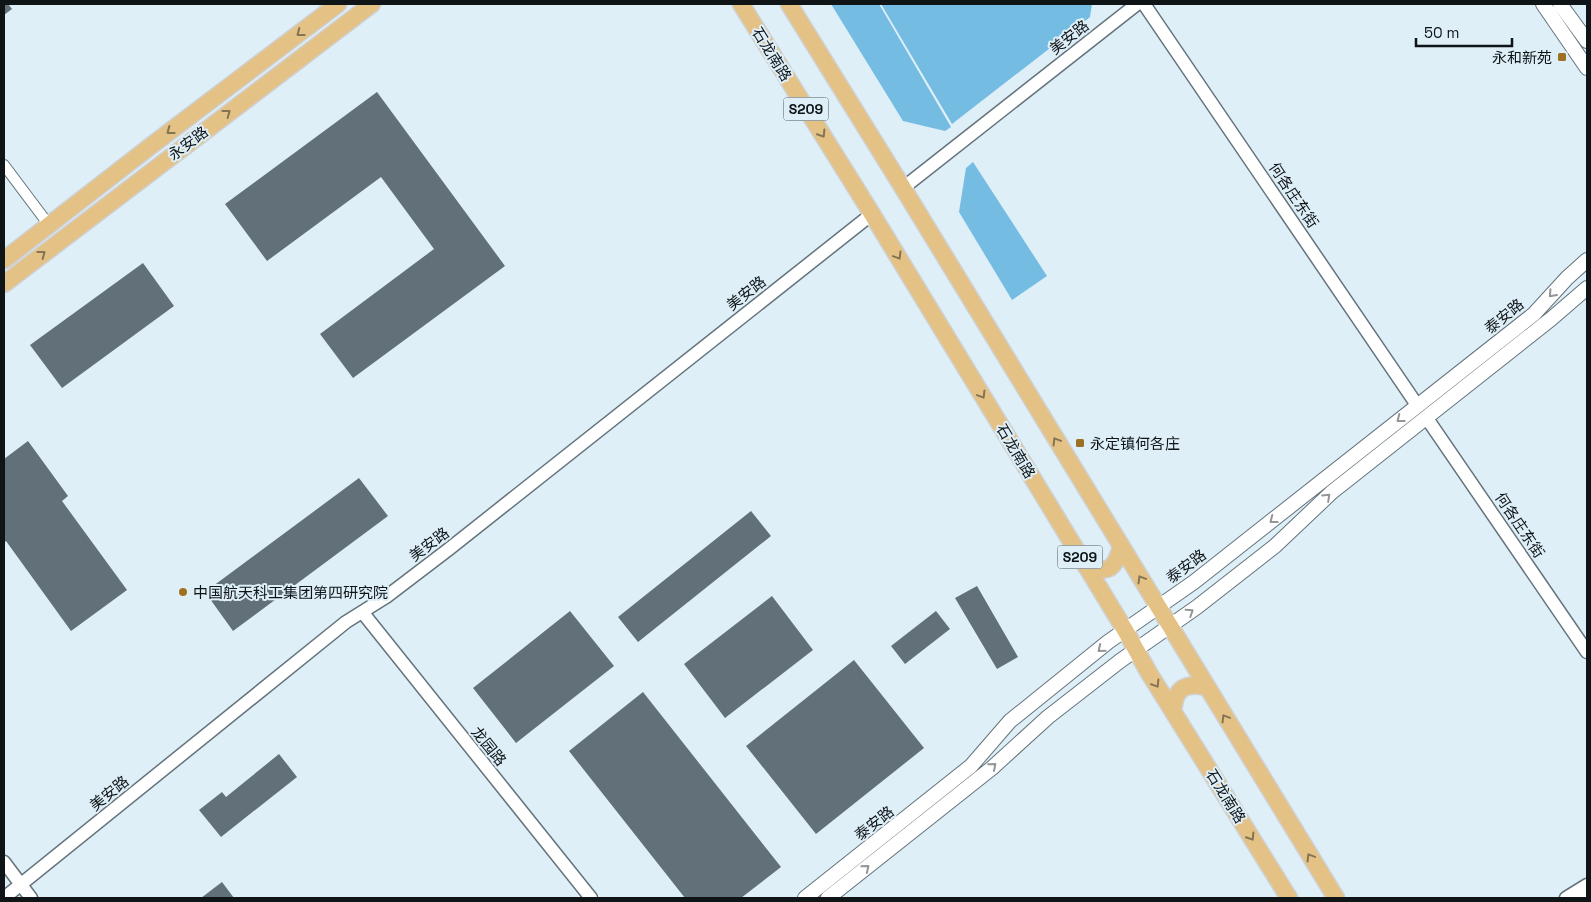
<svg xmlns="http://www.w3.org/2000/svg" width="1591" height="902" font-family="'Space Grotesk','Noto Sans SC',sans-serif">
<style>
.forest{fill:#75bce3}
.building{fill:#627179}
.lines{fill:none;stroke-linecap:round;stroke-linejoin:round}
.minor-casing{stroke:#64737b;stroke-width:12}
.tertiary-casing{stroke:#64737b;stroke-width:15}
.secondary-casing{stroke:#64737b;stroke-width:16}
.primary-casing{stroke:#cfd0d1;stroke-width:19}
.minor{stroke:#fff;stroke-width:10}
.tertiary{stroke:#fff;stroke-width:12}
.secondary{stroke:#fff;stroke-width:14}
.primary{stroke:#e4c286;stroke-width:16}
.oneway{stroke:#847454}
.oneway2{stroke:#939597}
.poi-dot{fill:#9d7121;stroke:#deeff8;stroke-width:2}
.labels{text-anchor:middle;dominant-baseline:central;stroke-width:4;stroke-linejoin:round;paint-order:stroke}
.shield{fill:#deeff8;stroke:#4d565a;stroke-width:1}
.shield-label{font-size:14px;font-weight:bold;fill:#0f1417}
.street-label{font-size:15px;fill:#0f1417;stroke:#deeff8}
.poi-label{font-size:15px;fill:#0f1417;stroke:#deeff8;text-anchor:start}
</style>
<rect width="100%" height="100%" fill="#deeff8"/>
<path class="forest" d="M831,4H879L951,127L945,131L903,121Z
M881,4H1092L1090,17L952,124Z
M973,162L1047,276L1012,300L959,212L966,168Z"/>
<path class="building" d="M4,4H8L12,9L4,15Z
M377,92L505,266L353,378L320,334L434,249L381,177L267,261L225,204Z
M143,263L174,306L62,388L30,345Z
M28,441L68,496L62,501L127,590L71,631L6,541L4,543V459Z
M359,478L388,516L233,631L205,592Z
M751,511L771,536L638,642L618,617Z
M977,586L1018,657L997,669L955,598Z
M772,596L813,650L725,718L684,664Z
M570,611L614,666L516,743L473,688Z
M936,611L950,629L905,664L891,646Z
M854,660L924,748L816,834L746,746Z
M643,692L781,867L741,898H685L569,751Z
M279,754L297,777L221,837L199,810L222,792L226,797Z
M222,882L234,898H201Z"/>
<g class="lines">
<defs>
<path id="minor" d="M4,165L49,225"/>
<path id="tertiary" d="M1144,4L1417,405
M903,188L1137,4
M1426,417L1587,652
M363,613L591,898
M4,862L31,898
M4,898L346,622L386,597L449,549L872,214
M1566,898L1587,885
M1582,898L1587,895"/>
<path id="secondary" d="M1543,4L1587,68
M1560,4L1587,41
M805,898L971,766L1010,721L1108,642L1194,582L1534,314L1567,278L1587,260
M828,898L992,768L1048,717L1120,661L1197,607L1275,546L1332,492L1551,319L1587,288"/>
<path id="primary" d="M741,4L872,214L1125,630L1149,673L1289,898
M789,4L903,188L1336,898
M4,260L152,145L338,4
M4,284L372,4
M1085,565C1108,575 1115,569 1121,547
M1173,711C1175,689 1184,682 1206,687"/>
</defs>
<use href="#minor" class="minor-casing"/>
<use href="#tertiary" class="tertiary-casing"/>
<use href="#secondary" class="secondary-casing"/>
<use href="#primary" class="primary-casing"/>
<use href="#minor" class="minor"/>
<use href="#tertiary" class="tertiary"/>
<use href="#secondary" class="secondary"/>
<use href="#primary" class="primary"/>
</g>
<defs><path id="oneway-chevron" d="M-2-3.5L2.5 0L-2 3.5" fill="none" stroke-width="1.6" stroke-linecap="round" stroke-linejoin="round" transform="scale(1.25)"/></defs>
<g class="oneway">
<use href="#oneway-chevron" transform="translate(300 33) rotate(143)"/>
<use href="#oneway-chevron" transform="translate(227 113) rotate(-37)"/>
<use href="#oneway-chevron" transform="translate(170 131) rotate(143)"/>
<use href="#oneway-chevron" transform="translate(822 134) rotate(58)"/>
<use href="#oneway-chevron" transform="translate(42 254) rotate(-37)"/>
<use href="#oneway-chevron" transform="translate(898 256) rotate(59)"/>
<use href="#oneway-chevron" transform="translate(982 395) rotate(59)"/>
<use href="#oneway-chevron" transform="translate(1056 441) rotate(-121)"/>
<use href="#oneway-chevron" transform="translate(1141 579) rotate(-121)"/>
<use href="#oneway-chevron" transform="translate(1156 684) rotate(58)"/>
<use href="#oneway-chevron" transform="translate(1225 718) rotate(-121)"/>
<use href="#oneway-chevron" transform="translate(1251 837) rotate(58)"/>
<use href="#oneway-chevron" transform="translate(1310 857) rotate(-121)"/>
</g>
<g class="oneway2">
<use href="#oneway-chevron" transform="translate(1552 294) rotate(132)"/>
<use href="#oneway-chevron" transform="translate(1400 419) rotate(142)"/>
<use href="#oneway-chevron" transform="translate(1327 497) rotate(-43)"/>
<use href="#oneway-chevron" transform="translate(1273 520) rotate(142)"/>
<use href="#oneway-chevron" transform="translate(1190 612) rotate(-33)"/>
<use href="#oneway-chevron" transform="translate(1101 649) rotate(141)"/>
<use href="#oneway-chevron" transform="translate(993 766) rotate(-41)"/>
<use href="#oneway-chevron" transform="translate(866 868) rotate(-39)"/>
</g>
<g class="poi-dot">
<rect x="1557" y="52" width="10" height="10" rx="2.5"/>
<rect x="1075" y="438" width="10" height="10" rx="2.5"/>
<circle cx="183" cy="592" r="5"/>
</g>
<g class="labels">
<g class="shield">
<rect x="783.5" y="97.5" width="45" height="23" rx="4"/>
<rect x="1057.5" y="545.5" width="45" height="23" rx="4"/>
</g>
<g class="shield-label">
<text x="806" y="109">S209</text>
<text x="1080" y="557">S209</text>
</g>
<g class="street-label">
<text transform="translate(1069 37) rotate(-38)">美安路</text>
<text transform="translate(772 54) rotate(58)">石龙南路</text>
<text transform="translate(188 143) rotate(-37)">永安路</text>
<text transform="translate(1294 195) rotate(56)">何各庄东街</text>
<text transform="translate(746 293) rotate(-38)">美安路</text>
<text transform="translate(1504 316) rotate(-39)">泰安路</text>
<text transform="translate(1016 451) rotate(59)">石龙南路</text>
<text transform="translate(1520 525) rotate(56)">何各庄东街</text>
<text transform="translate(429 544) rotate(-37)">美安路</text>
<text transform="translate(1186 566) rotate(-37)">泰安路</text>
<text transform="translate(489 746) rotate(51)">龙园路</text>
<text transform="translate(109 793) rotate(-39)">美安路</text>
<text transform="translate(1226 796) rotate(58)">石龙南路</text>
<text transform="translate(874 823) rotate(-38)">泰安路</text>
</g>
<g class="poi-label">
<text x="1552" y="57" text-anchor="end">永和新苑</text>
<text x="1090" y="443">永定镇何各庄</text>
<text x="193" y="592">中国航天科工集团第四研究院</text>
</g>
</g>
<rect width="1591" height="902" fill="none" stroke="#0f1417" stroke-width="10"/>
<path d="M1416 38v8h96v-8" fill="none" stroke="#0f1417" stroke-width="2.5"/>
<text x="1424" y="38" font-size="15" fill="#0f1417" stroke="#deeff8" stroke-width="4" paint-order="stroke">50 m</text>
</svg>
